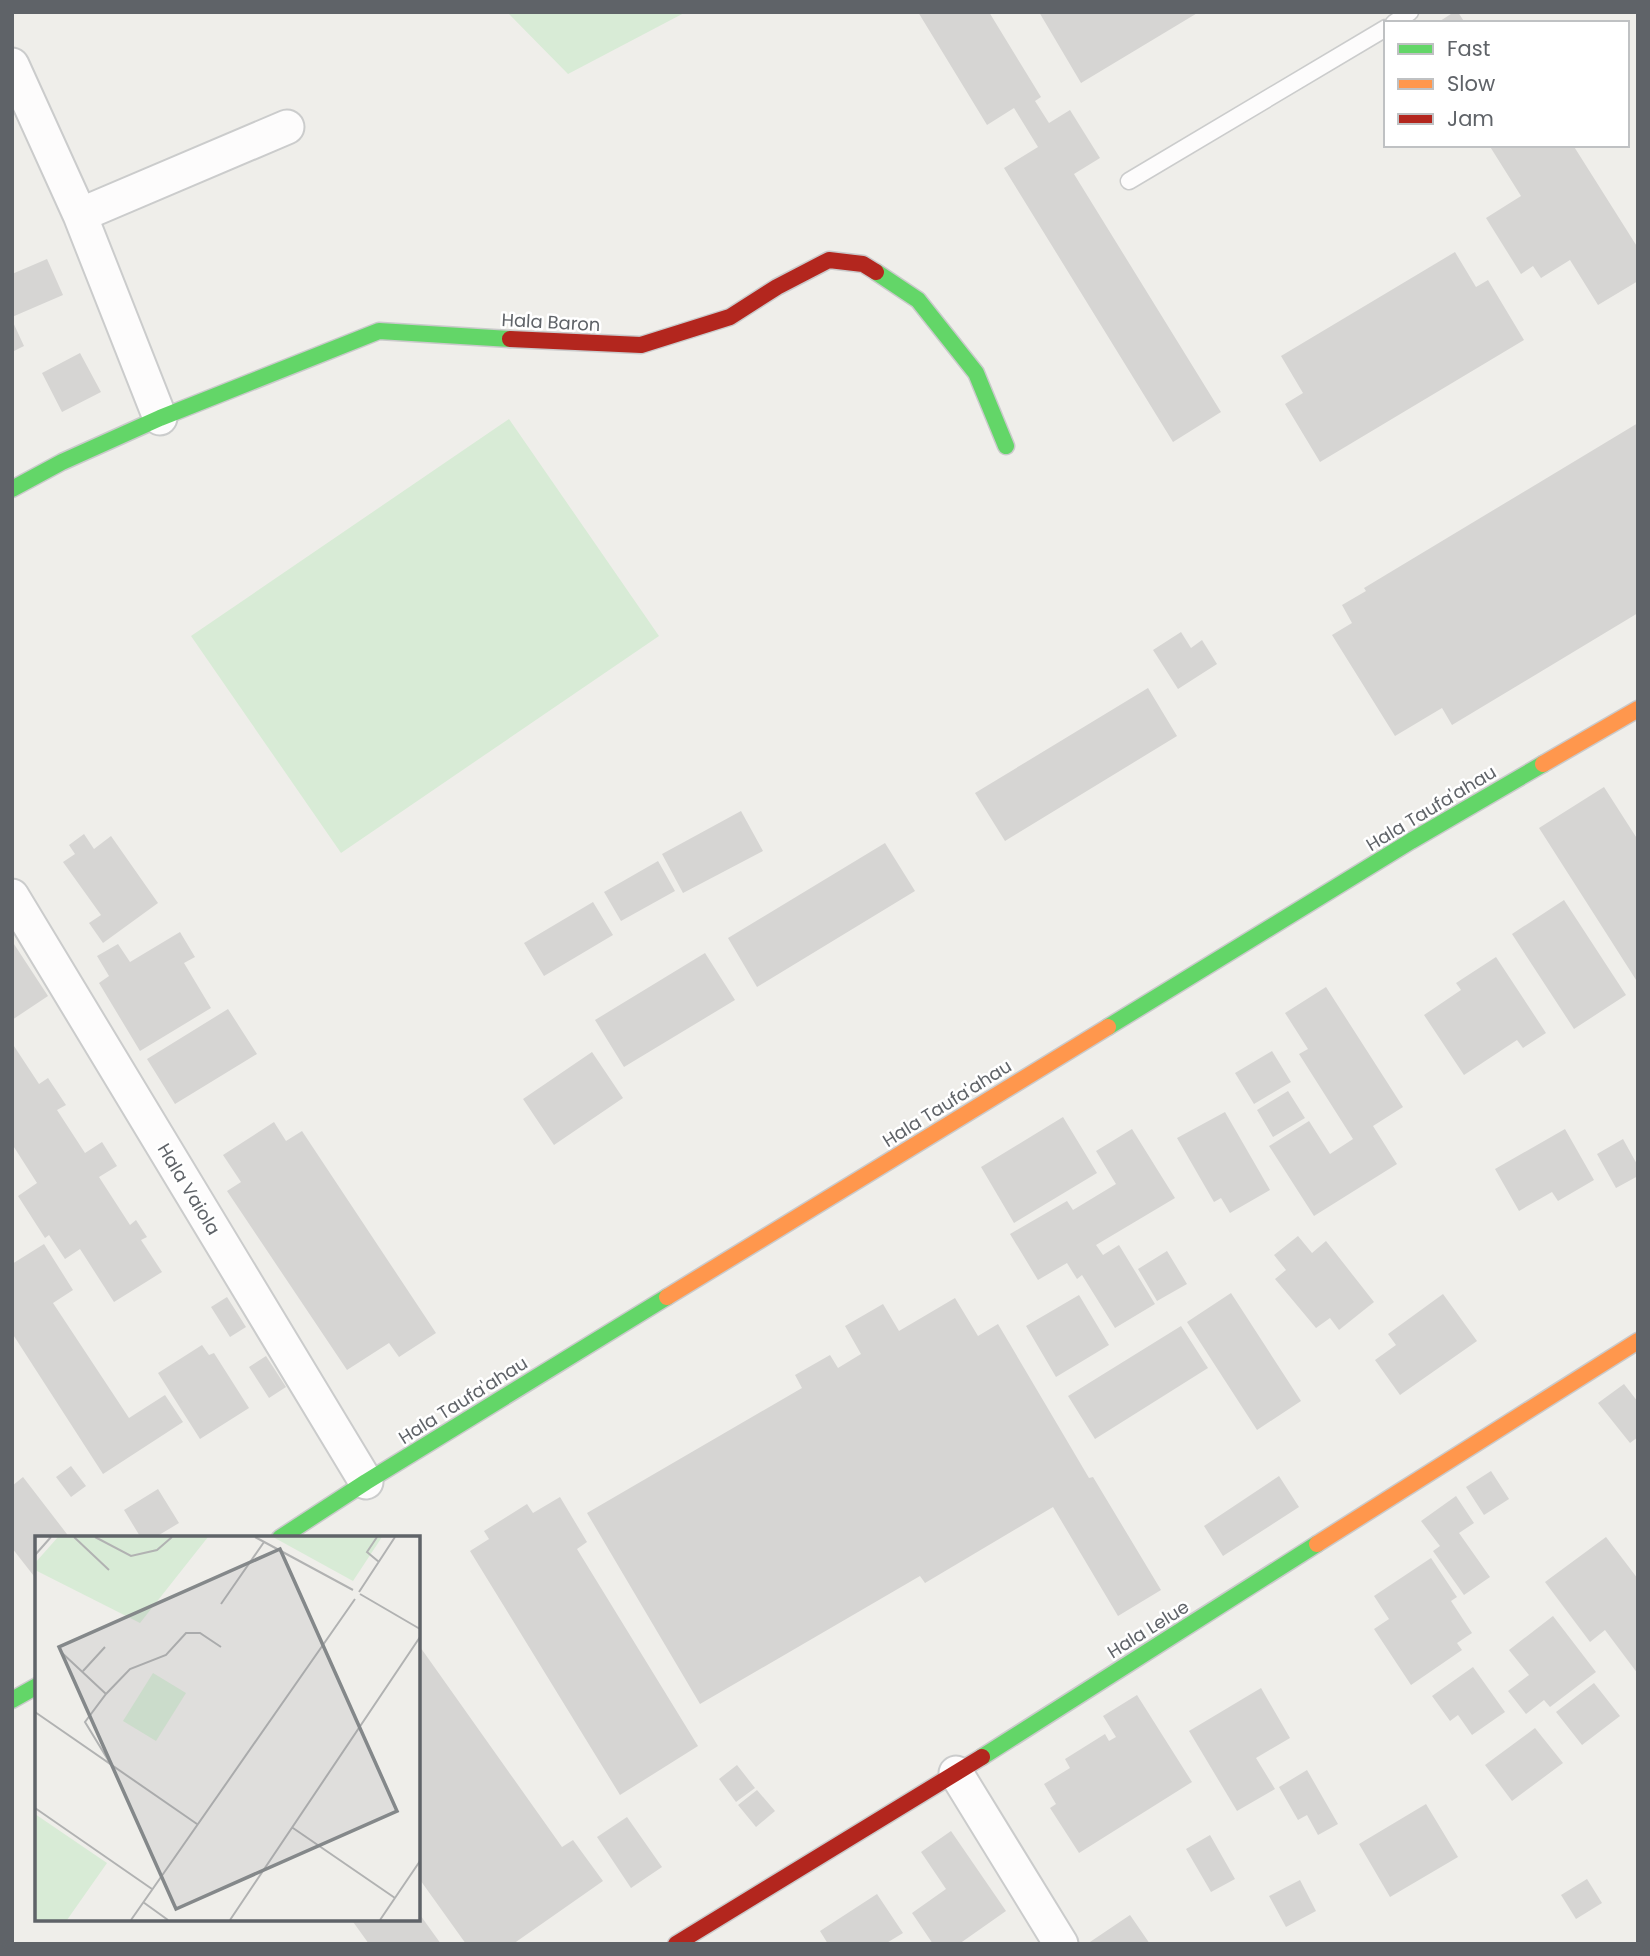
<svg xmlns="http://www.w3.org/2000/svg" width="1650" height="1956" font-family="Poppins,sans-serif">
<style>
.green{fill:#d8ebd6}
.building{fill:#d6d5d3}
.lines{fill:none;stroke-linecap:round;stroke-linejoin:round}
.lane-casing{stroke:#cbcccc;stroke-width:19}
.street-casing{stroke:#cbcccc;stroke-width:37}
.fast-casing{stroke:#cacacb;stroke-width:19}
.slow-casing{stroke:#cacacb;stroke-width:19}
.jam-casing{stroke:#cacacb;stroke-width:19}
.lane{stroke:#fdfcfc;stroke-width:16}
.street{stroke:#fdfcfc;stroke-width:33}
.fast{stroke:#63d668;stroke-width:16}
.slow{stroke:#ff974d;stroke-width:16}
.jam{stroke:#b3261e;stroke-width:16}
.labels{text-anchor:middle;dominant-baseline:central;stroke-width:5;stroke-linejoin:round;paint-order:stroke}
.street-label{font-size:18px;fill:#5f6368;stroke:#fff}
.inset-road{fill:none;stroke:#b1b2b2;stroke-width:2}
.view{fill:#84888a;fill-opacity:0.15;stroke:#84888a;stroke-width:3.5}
.inset-edge{fill:none;stroke:#5f6368;stroke-width:3.5}
</style>
<rect width="100%" height="100%" fill="#efeeea"/>
<path class="green" d="M507,12H686L568,74Z
M509,419L659,636L341,853L191,636Z"/>
<path class="building" d="M918,12H989L1041,97L1035,101L1049,123L1070,110L1100,158L1074,174L1221,412L1173,442L1004,168L1038,147L1014,108L987,125Z
M1039,12H1199L1081,83Z
M1454,12H1458L1465,23H1437Z
M1489,145H1573L1638,248V281L1598,305L1570,260L1541,278L1533,266L1521,274L1486,218L1521,196Z
M1455,252L1476,287L1488,280L1524,340L1320,462L1285,404L1303,393L1281,356Z
M47,259L63,295L12,317V274Z
M12,320L24,346L12,352Z
M80,353L101,392L62,412L42,373Z
M1638,423V613L1452,725L1442,708L1395,736L1332,635L1352,623L1342,605L1366,591L1364,588Z
M1181,632L1191,648L1202,640L1217,664L1178,689L1153,650Z
M1148,688L1177,736L1005,841L975,793Z
M1604,787L1638,840V983L1539,828Z
M741,811L763,851L683,893L662,854Z
M84,834L94,849L111,836L158,903L103,943L89,923L101,915L63,862L75,854L69,845Z
M885,843L915,891L757,987L728,938Z
M658,861L675,891L621,921L604,892Z
M1564,900L1626,995L1574,1029L1512,934Z
M593,902L613,935L544,976L524,943Z
M180,932L195,957L184,963L211,1008L140,1051L99,983L109,976L97,956L118,944L130,962Z
M12,941L48,996L12,1020Z
M705,953L735,1000L624,1067L595,1020Z
M1496,957L1546,1033L1523,1048L1517,1040L1464,1075L1424,1015L1461,990L1456,983Z
M1326,987L1403,1107L1373,1126L1397,1164L1314,1216L1269,1146L1309,1121L1330,1154L1353,1139L1299,1054L1308,1049L1285,1013Z
M228,1009L257,1054L175,1104L147,1059Z
M12,1043L39,1084L48,1078L66,1105L57,1110L85,1153L102,1142L117,1166L99,1177L130,1225L136,1220L147,1237L141,1240L162,1272L114,1302L80,1249L65,1259L49,1235L45,1238L18,1196L37,1183L12,1144Z
M1272,1051L1291,1082L1254,1104L1235,1073Z
M592,1052L623,1098L554,1145L523,1099Z
M1288,1091L1305,1118L1273,1137L1257,1110Z
M1225,1112L1270,1190L1230,1213L1221,1198L1214,1202L1177,1138Z
M1063,1117L1097,1173L1014,1223L981,1167Z
M274,1122L286,1141L302,1131L436,1333L399,1357L389,1343L347,1370L227,1191L241,1182L223,1155Z
M1132,1129L1175,1198L1096,1245L1103,1255L1119,1245L1155,1304L1115,1328L1082,1275L1077,1279L1067,1263L1038,1280L1010,1234L1067,1201L1073,1210L1116,1184L1096,1151Z
M1565,1129L1594,1180L1558,1201L1552,1192L1519,1211L1495,1169Z
M1623,1139L1638,1166V1176L1616,1188L1597,1154Z
M1298,1236L1312,1253L1326,1241L1374,1302L1339,1330L1330,1318L1316,1328L1275,1279L1286,1270L1274,1255Z
M44,1244L73,1290L53,1303L129,1418L165,1395L183,1422L103,1474L12,1333V1264Z
M1167,1251L1187,1284L1157,1301L1138,1269Z
M1231,1293L1301,1401L1257,1430L1187,1322Z
M1443,1294L1477,1341L1400,1395L1375,1360L1396,1345L1388,1334Z
M1079,1295L1109,1345L1056,1377L1026,1326Z
M227,1297L246,1327L230,1337L211,1307Z
M955,1298L978,1336L998,1324L1089,1478L1093,1477L1161,1590L1118,1616L1053,1507L925,1583L920,1576L700,1704L587,1513L802,1388L795,1375L830,1355L838,1368L861,1354L845,1326L883,1304L899,1331Z
M1181,1326L1208,1368L1095,1439L1068,1396Z
M202,1345L209,1355L214,1353L249,1408L200,1439L158,1373Z
M266,1356L286,1387L269,1398L249,1367Z
M1624,1384L1638,1402V1437L1630,1443L1598,1403Z
M71,1466L86,1486L71,1497L56,1477Z
M1491,1471L1509,1499L1484,1515L1466,1487Z
M1279,1476L1299,1507L1223,1556L1204,1526Z
M23,1477L70,1538H37V1580L12,1548V1486Z
M158,1489L179,1523L154,1538H141L124,1510Z
M1456,1496L1474,1523L1459,1533L1490,1577L1464,1595L1433,1551L1440,1546L1421,1521Z
M560,1497L587,1542L577,1549L698,1746L620,1795L470,1551L489,1539L484,1531L527,1504L533,1513Z
M1606,1537L1638,1579V1674L1605,1630L1590,1642L1545,1582Z
M1431,1558L1457,1597L1451,1601L1472,1633L1457,1643L1462,1650L1411,1685L1374,1629L1389,1619L1374,1596Z
M1553,1616L1596,1672L1550,1707L1544,1700L1526,1714L1508,1691L1529,1675L1509,1650Z
M418,1644L562,1847L573,1840L603,1881L513,1944H466L418,1877Z
M1473,1667L1505,1712L1472,1735L1458,1715L1450,1721L1432,1696Z
M1594,1683L1620,1716L1582,1745L1556,1712Z
M1261,1688L1290,1738L1256,1758L1275,1789L1237,1811L1189,1731Z
M1137,1695L1192,1782L1079,1853L1050,1808L1056,1804L1044,1784L1070,1768L1065,1759L1105,1734L1109,1741L1116,1737L1103,1716Z
M1535,1728L1563,1763L1512,1801L1485,1765Z
M737,1765L755,1788L736,1802L719,1779Z
M1307,1770L1338,1824L1318,1835L1307,1815L1298,1820L1279,1787Z
M757,1790L775,1811L756,1827L738,1805Z
M1426,1804L1458,1857L1390,1897L1359,1844Z
M627,1817L662,1867L631,1888L597,1837Z
M951,1831L1006,1911L959,1944H933L912,1913L946,1889L921,1852Z
M1210,1835L1235,1879L1211,1892L1186,1849Z
M1587,1879L1602,1903L1576,1919L1561,1895Z
M1300,1880L1316,1911L1286,1927L1269,1896Z
M877,1894L903,1933L885,1944H828L820,1931Z
M418,1912L441,1944H369L351,1919H418Z
M1130,1915L1150,1944H1087Z"/>
<g class="lines">
<defs>
<path id="lane" d="M1394,23L1410,12
M1129,181L1386,28"/>
<path id="street" d="M12,65L80,215L160,418
M80,215L287,127
M12,896L366,1482
M956,1773L1061,1944"/>
<path id="fast" d="M876,272L918,300L976,373L1006,446
M12,489L62,462L160,418L379,331L510,339
M1108,1027L1411,841L1543,764
M280,1538L366,1482L667,1297
M12,1700L37,1686
M982,1757L1317,1544"/>
<path id="slow" d="M1543,764L1638,709
M667,1297L1108,1027
M1317,1544L1638,1341"/>
<path id="jam" d="M510,339L641,345L730,317L777,287L829,260L863,264L876,272
M676,1944L982,1757"/>
</defs>
<use href="#lane" class="lane-casing"/>
<use href="#street" class="street-casing"/>
<use href="#fast" class="fast-casing"/>
<use href="#slow" class="slow-casing"/>
<use href="#jam" class="jam-casing"/>
<use href="#lane" class="lane"/>
<use href="#street" class="street"/>
<use href="#fast" class="fast"/>
<use href="#slow" class="slow"/>
<use href="#jam" class="jam"/>
</g>
<g class="labels">
<g class="street-label">
<text transform="translate(551 322) rotate(3)">Hala Baron</text>
<text transform="translate(1431 808) rotate(-31)">Hala Taufa'ahau</text>
<text transform="translate(947 1103) rotate(-32)">Hala Taufa'ahau</text>
<text transform="translate(189 1189) rotate(59)">Hala Vaiola</text>
<text transform="translate(463 1400) rotate(-32)">Hala Taufa'ahau</text>
<text transform="translate(1148 1629) rotate(-32)">Hala Lelue</text>
</g>
</g>
<g transform="translate(35 1536)">
<rect width="385" height="385" fill="#efeeea"/>
<path d="M23,1H173L105,87L0,34V27ZM238,1H347L318,45ZM118,137L151,157L121,205L88,185ZM0,278L72,327L32,384H0Z" fill="#d8ebd6"/>
<path class="inset-road" d="M39,1L74,34M60,1L96,20L122,14L137,1M220,1L318,54M342,1L332,16L344,26M0,19L16,1M324,56L360,1M325,58L385,93M186,68L229,6M26,116L71,158M48,135L70,111M0,176L162,288M75,227L50,186L71,158L95,133L131,119L151,97H165L186,111M0,272L117,353M258,292L360,362M108,366L133,384M96,384L320,63M195,384L385,101M345,384L385,325"/>
<path class="view" d="M245,13L362,275L141,373L24,111Z"/>
<rect width="385" height="385" class="inset-edge"/>
</g>
<rect width="1650" height="1956" fill="none" stroke="#5f6368" stroke-width="28"/>
<rect x="1384" y="21" width="245" height="126" fill="#ffffff" stroke="#bfc1c3" stroke-width="2"/>
<rect x="1398" y="44" width="35" height="10" fill="#63d668" stroke="#bfc1c3" stroke-width="2"/>
<text x="1447" y="56" font-size="21" fill="#5f6368">Fast</text>
<rect x="1398" y="79" width="35" height="10" fill="#ff974d" stroke="#bfc1c3" stroke-width="2"/>
<text x="1447" y="91" font-size="21" fill="#5f6368">Slow</text>
<rect x="1398" y="114" width="35" height="10" fill="#b3261e" stroke="#bfc1c3" stroke-width="2"/>
<text x="1447" y="126" font-size="21" fill="#5f6368">Jam</text>
</svg>
